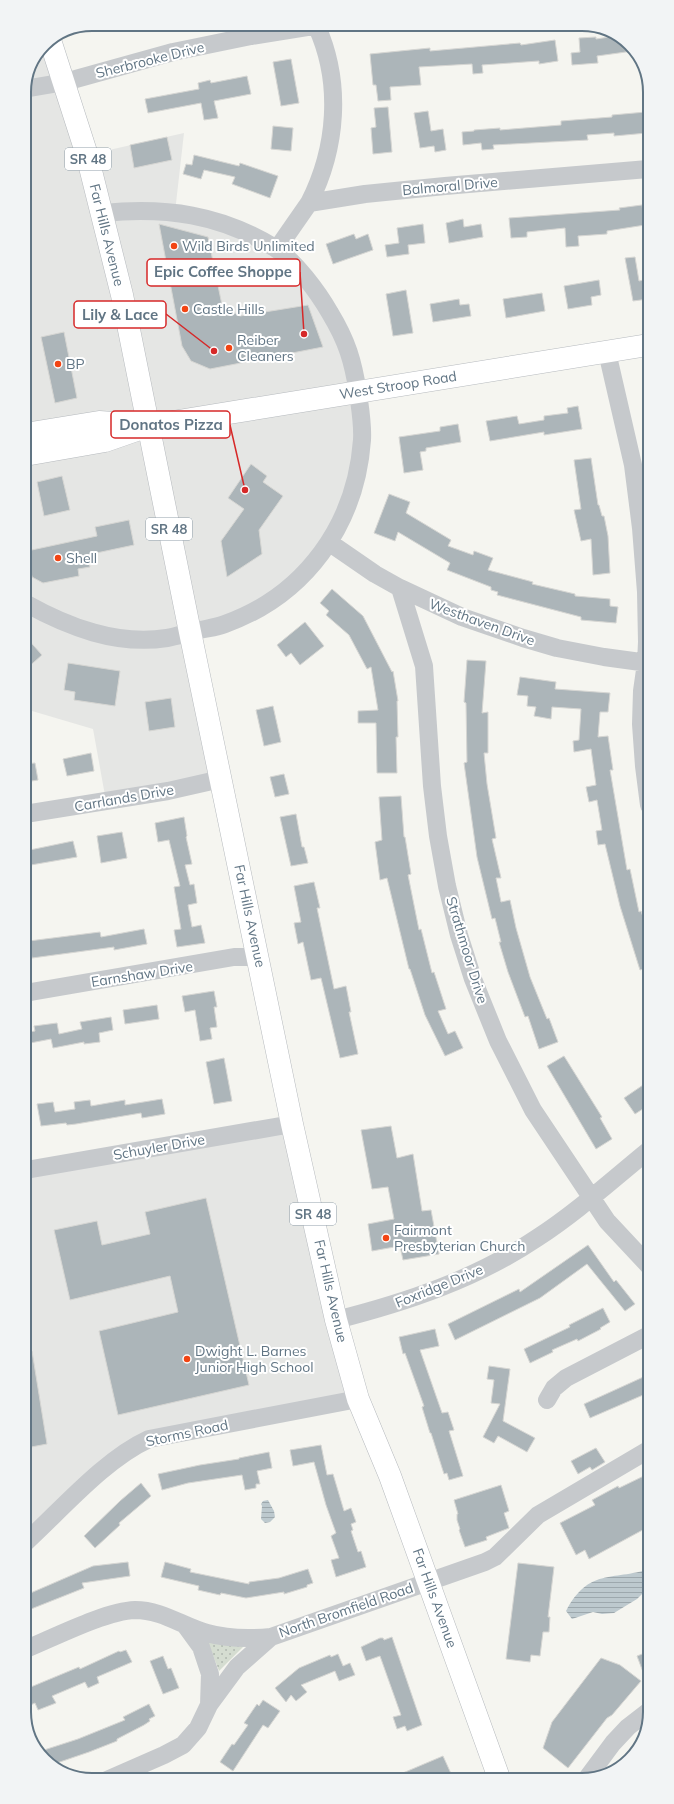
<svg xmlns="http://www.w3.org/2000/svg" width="674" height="1804" font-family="Mulish,sans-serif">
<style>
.built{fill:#e5e6e4}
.grass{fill:url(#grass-dots)}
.water{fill:url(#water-rules)}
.building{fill:#acb5b9;stroke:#d6d6d3}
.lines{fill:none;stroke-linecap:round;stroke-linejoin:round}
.major-casing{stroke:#b6babe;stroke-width:23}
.minor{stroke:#c6c9cc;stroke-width:18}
.major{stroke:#fff;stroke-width:22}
.poi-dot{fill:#f24413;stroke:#fff;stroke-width:1.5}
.labels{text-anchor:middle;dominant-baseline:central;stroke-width:4;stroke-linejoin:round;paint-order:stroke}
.shield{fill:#fff;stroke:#909ea9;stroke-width:1}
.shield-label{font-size:13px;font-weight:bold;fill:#617584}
.street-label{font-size:14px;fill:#617584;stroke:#fff}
.poi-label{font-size:14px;fill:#617584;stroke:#fff;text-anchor:start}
.rim{fill:none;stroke:#617584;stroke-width:2}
.leader{fill:none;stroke:#d62828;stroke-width:1.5}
.callout-dot{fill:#d62828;stroke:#fff;stroke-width:1.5}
.callout{fill:#fff;stroke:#d62828;stroke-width:1.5}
.callout-label{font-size:15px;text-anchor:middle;font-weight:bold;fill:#617584}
</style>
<defs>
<pattern id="grass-dots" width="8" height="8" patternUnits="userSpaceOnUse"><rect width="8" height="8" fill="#d5ddd1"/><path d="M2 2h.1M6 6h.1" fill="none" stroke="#b0b8af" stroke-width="1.8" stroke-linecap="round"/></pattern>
<pattern id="water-rules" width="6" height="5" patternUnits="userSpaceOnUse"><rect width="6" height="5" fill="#bdc9ce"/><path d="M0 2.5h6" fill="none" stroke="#9da8ad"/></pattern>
</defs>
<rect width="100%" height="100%" fill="#f5f5f0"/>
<path class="built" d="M44,44L87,155L184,133L175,212L248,233L323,301L358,391L352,493L291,587L190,632L221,779L106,801L93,729L32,711L25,706L24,88Z
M292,1124L358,1399L149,1439L26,1542V1170Z"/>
<path class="grass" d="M207,1640L246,1644L219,1671Z"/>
<path class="water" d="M268,1500L274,1511L275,1517L270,1522L265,1523L261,1519L262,1506L261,1504L263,1501Z
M650,1569V1586L637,1599L614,1613L602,1614L593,1612L572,1619L566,1611C589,1568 611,1581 650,1569Z"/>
<path class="building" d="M616,36L627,41L633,51L597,56L598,63L572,65L571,53L580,52L579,38L596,37V39Z
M555,40L558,61L539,64V61L482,65L483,73L473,74L472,64L419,67L421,85L390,87L391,100L378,101L376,85H373L370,54L430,48V51L520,43L521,45Z
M291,59L299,103L281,106L273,62Z
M247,76L251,94L214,101L218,118L204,120L201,103L148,113L145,99L199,89L198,83L210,80L211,83Z
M388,107L392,152L373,154L371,128L376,127L374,108Z
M428,111L431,131L443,129L446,150L435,152L434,146L420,148L414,113Z
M646,112L647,133L614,136V133L587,135L588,140L493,145L494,149L482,150L481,143L463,145L462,132L474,131V130L500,128V130L561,125V121L612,117V115Z
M273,126L293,128L291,151L271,149Z
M167,137L172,160L134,168L130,145Z
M194,155L239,166L240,163L278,176L270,198L232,184L235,177L204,170L201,179L183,174L186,164L192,165Z
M642,205L645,225L607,231V234L578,236L579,246L566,247L565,228L527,232V237L511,238L509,218L620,210L619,208Z
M463,219L464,227L481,224L483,237L449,243L446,223Z
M159,224L208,237L222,305L240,316L308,305L323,347L210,369L191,361L182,346Z
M423,224L425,243L408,245L409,254L387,257L385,245L399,243L397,228Z
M354,234L356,239L368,234L373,250L333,264L326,244Z
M635,257L639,281L648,279V299L633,301L625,258Z
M599,280L601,295L591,297L592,305L568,309L564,286Z
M406,290L413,333L393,336L386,294Z
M542,293L545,311L506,318L503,299Z
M459,299L460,305L469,304L471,316L433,322L430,304Z
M64,332L77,398L55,403L41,337Z
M578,406L582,429L544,435V432L490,441L486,421L517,416L519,424L544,420V416L568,413L567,408Z
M458,424L461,442L426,448V451L420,452L423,470L404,473L399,437L440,431V427Z
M591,458L598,505H599L602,516H604L608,536L610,573L593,575L591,539L581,541L574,510L581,509L574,460Z
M251,464L267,476L263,482L283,496L259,530L262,554L227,577L221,541L244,509L228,498Z
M62,476L70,510L44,516L37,482Z
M389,494L410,502L406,513L451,540L448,546L473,555L474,551L493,558L488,570L533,582L532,584L575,594V596L610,599V606L618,607L616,623L581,620V617L497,595L498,592L491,590V587L447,570L450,563L398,532L395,541L374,533Z
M129,520L134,545L87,555L90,567L78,569L79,576L43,583L32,577L27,551L97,536L95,527Z
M332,589L363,616L392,672L393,671L398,701H397L398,737H396L397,773H377L376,723H358V711L378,710L371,667L367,669L349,635L326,615L329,611L320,603Z
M305,622L324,646L300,665L291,653L286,657L277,645Z
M25,636L42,655L25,670Z
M467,660L486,661L482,713L488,712V753H484L487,784L496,838L492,839L501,878H496L501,902L510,900L516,928L530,977L547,1019L549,1018L558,1042L539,1049L528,1016L525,1017L508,972L499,942H501L495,918L492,919L477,857L464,763L467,762L466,703L464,702Z
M68,663L120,671L115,706L74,700L75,692L64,690Z
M520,677L556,682L555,689L610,693L608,712H600L598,737L608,736L613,770H610L627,870L630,869L639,912L641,911L649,935V967L640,970L620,906L605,844L598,845L596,831L602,830L597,800L589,802L586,787L596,785L591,749L574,752L573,741L579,740L581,709L552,707L551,719L534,716L536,707L527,706L528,696L517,695Z
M171,698L175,727L149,731L145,702Z
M273,706L281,742L264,746L256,710Z
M91,753L94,771L67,776L63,759Z
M35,763L38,780L25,782V764Z
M284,774L289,794L275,797L270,777Z
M401,796L404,837H405L411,874L408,875L419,930L421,929L432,973L434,972L446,1009L438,1011L448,1034L455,1031L463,1048L445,1056L425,1015L410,969H409L387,878L380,880L375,842L382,840L379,797Z
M296,814L302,847H304L308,863L291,866L280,817Z
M184,817L187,836L186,837L192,864L185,865L190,885L194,884L197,903L188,905L192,927L201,925L205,943L177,947L174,930L181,929L174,887L180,886L169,840L158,842L155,823Z
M122,832L127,858L101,863L97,836Z
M73,841L77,857L25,866V851Z
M314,882L320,908H317L334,989L346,986L351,1012H349L358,1054L340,1058L321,978L311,980L303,942L298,944L294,923L301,922L294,886Z
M144,929L147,944L114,950V947L32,958L29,941L100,932L101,937Z
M214,991L217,1007H214L217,1027L210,1028L212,1039L200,1041L195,1010L185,1012L182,996Z
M157,1005L159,1019L125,1024L123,1010Z
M111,1017L113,1030L99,1033L100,1042L84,1044V1042L53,1048L51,1039L25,1044V1033L35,1031L34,1026L57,1023L59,1034L82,1029L80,1022Z
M564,1056L602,1117L600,1118L612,1139L596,1149L547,1066Z
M224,1058L232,1101L214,1104L206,1062Z
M649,1081V1105L635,1114L624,1098Z
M162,1099L165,1114L142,1118L141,1113L76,1124L67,1125L66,1123L41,1126L37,1104L53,1102L55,1112L75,1109L74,1102L90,1100L91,1106L125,1100V1105Z
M391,1126L397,1158L413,1154L422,1211L431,1210L439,1254L403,1260L400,1246L372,1251L368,1224L394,1219L388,1187L372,1189L361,1130Z
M206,1198L249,1385L118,1415L99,1331L178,1312L170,1276L70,1300L54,1230L97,1221L102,1245L150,1234L145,1212Z
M588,1245L614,1282L616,1280L635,1304L625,1311L587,1264L540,1298L455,1340L448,1324L519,1289L520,1292Z
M603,1308L610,1322L600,1328L601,1329L578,1341L577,1339L552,1350L553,1352L530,1363L524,1349L570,1327L569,1325Z
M435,1329L439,1346L420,1350L442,1413L448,1412L454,1430L449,1431L463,1476L449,1480L447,1473L444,1474L431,1433H430L422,1407L424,1406L405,1353L403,1354L399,1337Z
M32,1351L47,1444L26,1448V1352Z
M489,1366L510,1369L503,1421L535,1438L527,1452L498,1436L494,1443L483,1437L500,1404L491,1403L494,1380L487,1379Z
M650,1374V1392L590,1418L584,1404Z
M321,1445L327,1475L333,1474L344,1511L351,1508L356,1522L351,1524L353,1530L351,1531L358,1552L361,1551L366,1567L336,1577L331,1560L339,1558L331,1536L336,1533L326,1505L314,1462L293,1466L290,1450Z
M596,1448L605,1462L592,1470L590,1467L578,1474L571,1461Z
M269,1452L272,1468L257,1471L260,1484H256V1488L245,1490L242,1475L188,1483L162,1490L158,1474L200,1465L239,1459V1458Z
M650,1473V1526L589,1559L585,1550L576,1555L560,1523L595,1505L592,1500L618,1486L619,1488Z
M141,1483L151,1496L119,1523L120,1525L95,1548L84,1536L120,1501Z
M501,1485L509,1511L504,1513L509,1528L486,1537L487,1540L465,1547L459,1530L460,1529L457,1520V1514H458L454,1500Z
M128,1562L130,1576L82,1583L84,1588L26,1611V1595L93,1566Z
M165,1562L191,1569L190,1572L249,1584V1582L279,1578L308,1569L313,1583L307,1585V1587L284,1594V1592L246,1598L221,1593L220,1595L198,1590L199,1586L161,1577Z
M518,1563L554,1567L548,1617H550L549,1632H543L540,1656L531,1655L530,1662L506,1659Z
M392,1637L422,1725L407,1731L405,1726L397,1729L393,1717L401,1715L380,1656L366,1661L361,1647L380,1638H383L384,1640Z
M126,1650L132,1662L97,1677L99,1683L88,1688L85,1682L52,1696L56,1703L38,1710L35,1703L26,1707V1689L79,1667L80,1669L119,1651L120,1652Z
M650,1651V1688H649L637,1656Z
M338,1654L343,1666L350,1663L355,1675L339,1681L335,1671L301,1685L307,1692L296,1701L291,1695L286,1702L275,1688L299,1668L330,1655L331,1657Z
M163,1656L168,1669L171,1668L179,1688L163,1694L150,1661Z
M601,1658L620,1665L641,1681L612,1715L607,1718L568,1768L543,1748L552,1722Z
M263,1700L280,1711L268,1728L263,1725L233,1771L220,1762L232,1744L234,1745L248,1725L244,1723L257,1704L259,1706Z
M149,1704L155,1716L149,1719L150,1721L144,1725L117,1739V1741L89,1752L51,1765L49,1764L44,1750L78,1739L125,1720L123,1717Z
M443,1756L453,1778L391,1779V1778Z"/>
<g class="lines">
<defs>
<path id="major" d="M50,40L87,155L122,295L190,632L292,1124L336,1320L358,1399L390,1476L499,1778
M25,434L99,422L141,425
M25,455L105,441L148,426L648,345"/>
</defs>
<use href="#major" class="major-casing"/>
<path class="minor" d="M24,89L65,82L173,52L251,36L307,27
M309,203C337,148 342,83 317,27
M277,249L309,203L365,194L445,186L648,169
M607,352L633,465L641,528L646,592L647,642L646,663L642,691L641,724L644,766L649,805
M330,543L375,574L400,588L462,617L523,638L557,648L604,657L648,663
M400,588L424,666L432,786L438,836L447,886L459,935L473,979L498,1041L533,1110L607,1221L649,1266
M25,603C68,627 117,646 167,638C178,636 189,632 200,630C209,628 217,627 225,624C306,595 356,524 362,440C363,424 360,408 358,393C353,361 347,341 330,313C318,292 295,261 275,248C220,214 166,207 103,213
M25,814L168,791L221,779
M25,993L234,957H258
M26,1170L292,1124
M336,1320C407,1302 476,1279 537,1238C577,1212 612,1180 649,1150
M547,1400L554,1388L566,1378L649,1335
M26,1542C62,1509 105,1459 149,1439L358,1399
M185,1625L201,1647L210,1674L209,1705
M26,1649C55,1637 106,1611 135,1610C162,1610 182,1626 207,1633C228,1639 249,1639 271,1637
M587,1778L613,1743L628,1727L650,1710
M107,1780L164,1755L183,1745L198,1728L209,1705L237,1667L271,1637L485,1562L495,1557L538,1515L650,1449"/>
<use href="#major" class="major"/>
</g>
<g class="poi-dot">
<circle cx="174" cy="246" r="4"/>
<circle cx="185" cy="309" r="4"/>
<circle cx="229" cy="348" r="4"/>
<circle cx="58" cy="364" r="4"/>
<circle cx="58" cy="558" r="4"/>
<circle cx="386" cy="1238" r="4"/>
<circle cx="187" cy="1359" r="4"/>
</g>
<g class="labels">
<g class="shield">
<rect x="65" y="148" width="46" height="22" rx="3"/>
<rect x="146" y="518" width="46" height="22" rx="3"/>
<rect x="290" y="1203" width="46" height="22" rx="3"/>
</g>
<g class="shield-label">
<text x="88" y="159">SR 48</text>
<text x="169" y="529">SR 48</text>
<text x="313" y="1214">SR 48</text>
</g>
<g class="street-label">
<text transform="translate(150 60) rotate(-14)">Sherbrooke Drive</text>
<text transform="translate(450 186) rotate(-5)">Balmoral Drive</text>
<text transform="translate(107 235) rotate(76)">Far Hills Avenue</text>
<text transform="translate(398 385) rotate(-9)">West Stroop Road</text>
<text transform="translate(482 622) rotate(20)">Westhaven Drive</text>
<text transform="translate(124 798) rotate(-10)">Carrlands Drive</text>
<text transform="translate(250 916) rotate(78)">Far Hills Avenue</text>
<text transform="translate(467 950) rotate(73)">Strathmoor Drive</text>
<text transform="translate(142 974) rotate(-9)">Earnshaw Drive</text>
<text transform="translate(159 1147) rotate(-10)">Schuyler Drive</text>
<text transform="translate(439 1286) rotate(-22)">Foxridge Drive</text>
<text transform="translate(331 1291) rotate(77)">Far Hills Avenue</text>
<text transform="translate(187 1433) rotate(-12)">Storms Road</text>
<text transform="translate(435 1598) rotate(70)">Far Hills Avenue</text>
<text transform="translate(346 1610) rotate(-19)">North Bromfield Road</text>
</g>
<g class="poi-label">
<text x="182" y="246">Wild Birds Unlimited</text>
<text x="193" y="309">Castle Hills</text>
<text x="237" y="340">Reiber<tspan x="237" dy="16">Cleaners</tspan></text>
<text x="66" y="364">BP</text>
<text x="66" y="558">Shell</text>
<text x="394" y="1230">Fairmont<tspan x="394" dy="16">Presbyterian Church</tspan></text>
<text x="195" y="1351">Dwight L. Barnes<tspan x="195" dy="16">Junior High School</tspan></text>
</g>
</g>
<path d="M0 0H674V1804H0ZM92 31H582A61 61 0 0 1 643 92V1712A61 61 0 0 1 582 1773H92A61 61 0 0 1 31 1712V92A61 61 0 0 1 92 31Z" fill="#f2f4f5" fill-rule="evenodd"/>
<path class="rim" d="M92 31H582A61 61 0 0 1 643 92V1712A61 61 0 0 1 582 1773H92A61 61 0 0 1 31 1712V92A61 61 0 0 1 92 31Z"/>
<path class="leader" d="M304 334L300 272M214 351L166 314M245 490L230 425"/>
<g class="callout-dot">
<circle cx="304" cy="334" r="4"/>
<circle cx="214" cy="351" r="4"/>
<circle cx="245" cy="490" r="4"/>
</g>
<g class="callout">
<rect x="147" y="259" width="153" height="27" rx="4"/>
<rect x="74" y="301" width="92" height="27" rx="4"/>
<rect x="111" y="411" width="119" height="27" rx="4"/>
</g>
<g class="callout-label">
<text x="223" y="277">Epic Coffee Shoppe</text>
<text x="120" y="320">Lily &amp; Lace</text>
<text x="171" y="430">Donatos Pizza</text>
</g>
</svg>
